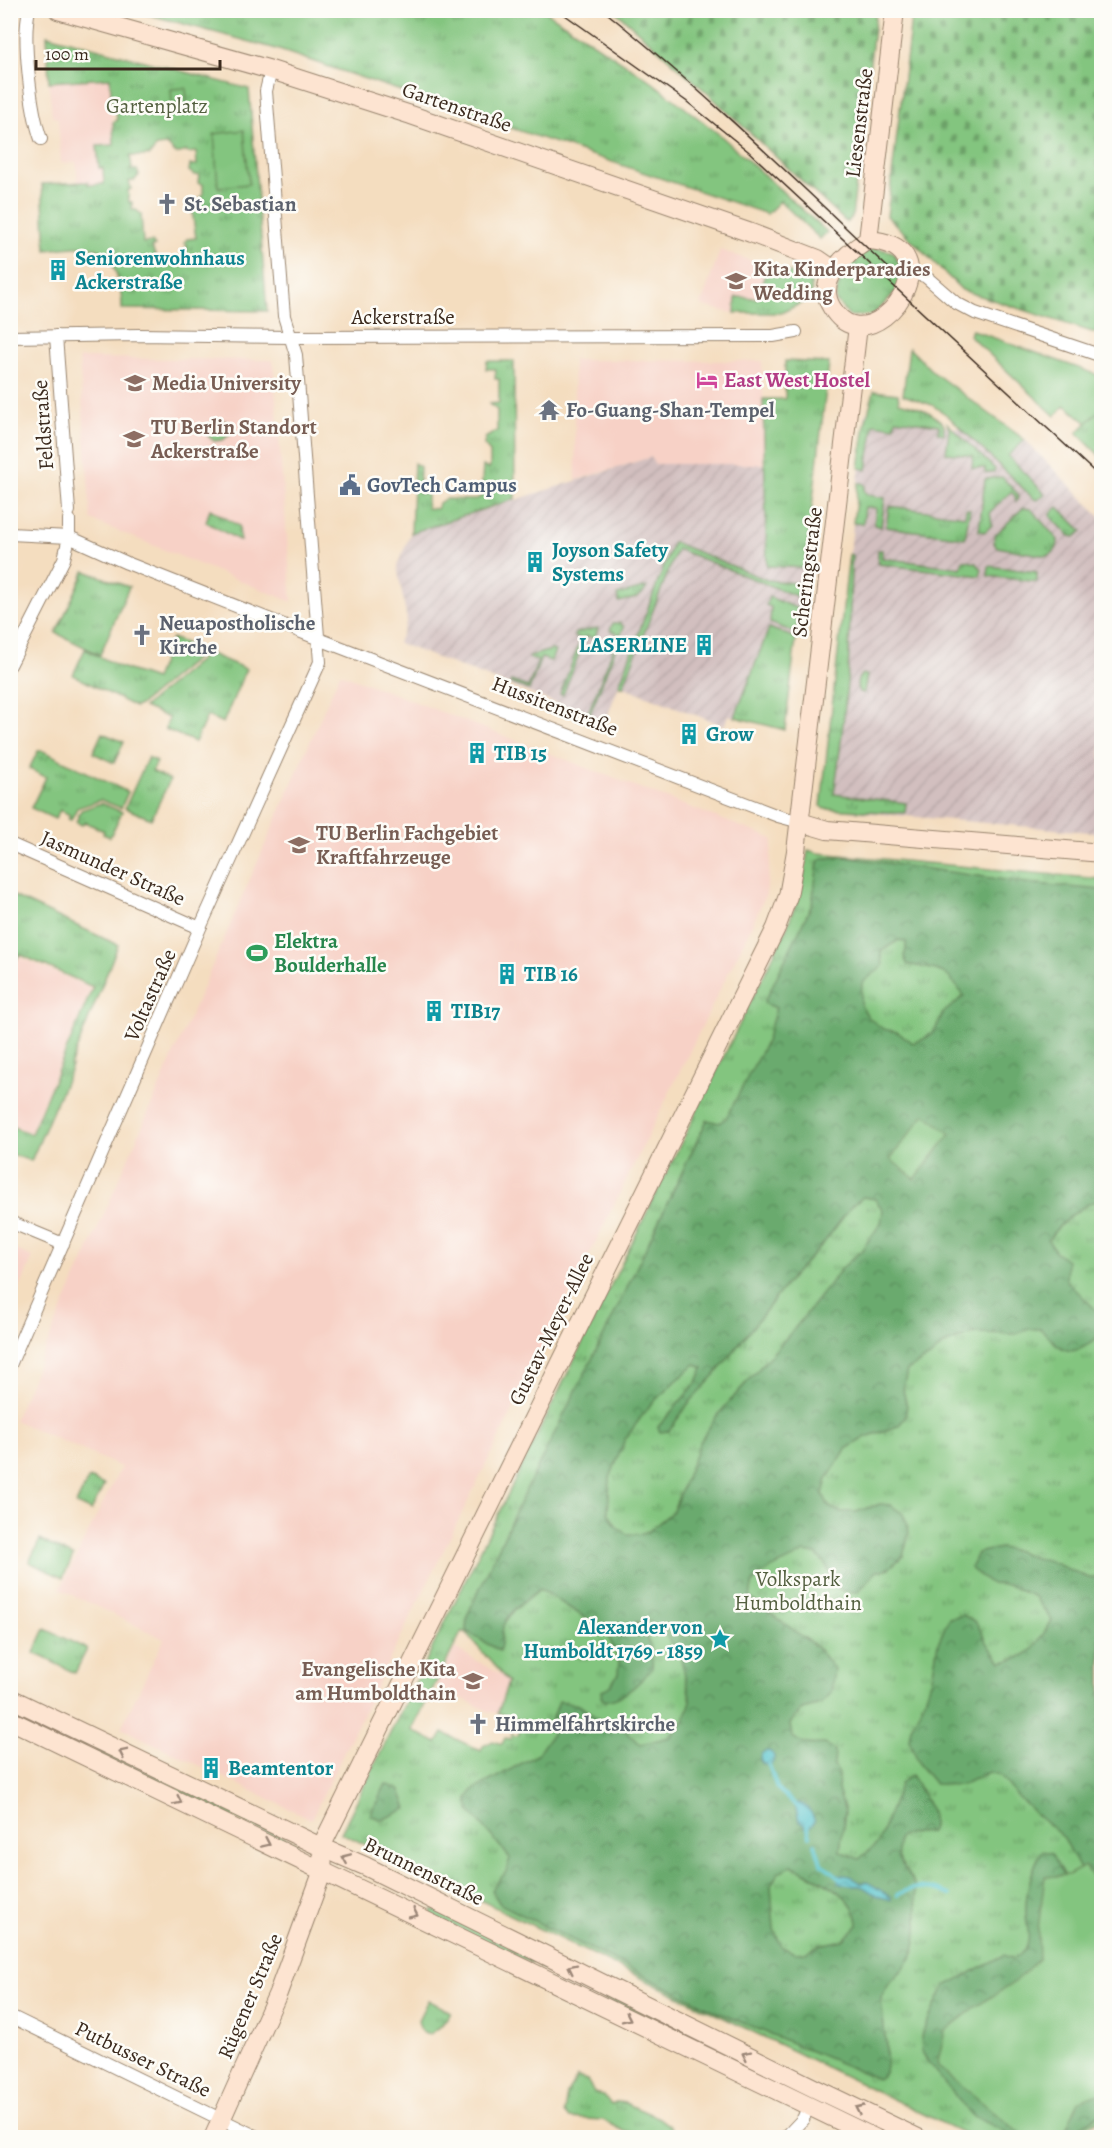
<svg xmlns="http://www.w3.org/2000/svg" width="1112" height="2148" font-family="Alegreya,serif">
<style>
.built{fill:#f7d1c6}
.industrial{fill:url(#industrial-furrows)}
.grass{fill:url(#grass-tufts);stroke:#5f784e;stroke-width:1.5;fill-rule:evenodd}
.forest{fill:url(#forest-crowns);stroke:#526a46;stroke-width:1.5;fill-rule:evenodd}
.cemetery{fill:url(#cemetery-stones);stroke:#5f784e;stroke-width:1.5}
.garden{fill:#83c57f;stroke:#5f784e;stroke-width:1.5}
.water{fill:url(#water-waves);stroke:#4a7876;stroke-width:1.5}
.lines{fill:none;stroke-linecap:round;stroke-linejoin:round}
.stream{stroke:#58c5ce;stroke-width:4}
.street-casing{stroke:#98846e;stroke-width:14}
.secondary-casing{stroke:#98846e;stroke-width:20}
.street{stroke:#fff;stroke-width:12}
.secondary{stroke:#fde4d1;stroke-width:18}
.tram{stroke:#3b2a1e;stroke-width:1.5}
.oneway{stroke:#9c8778}
.labels{text-anchor:middle;dominant-baseline:central;stroke-width:5;stroke-linejoin:round;paint-order:stroke}
.park-label{font-size:21px;fill:#546040;stroke:#fdfcf7}
.street-label{font-size:21px;fill:#3b2a1e;stroke:#fdfcf7}
.worship-label{font-size:21px;font-weight:bold;fill:#5b616d;stroke:#fdfcf7;text-anchor:start}
.culture-label{font-size:21px;font-weight:bold;fill:#0d838f;stroke:#fdfcf7;text-anchor:start}
.education-label{font-size:21px;font-weight:bold;fill:#785e54;stroke:#fdfcf7;text-anchor:start}
.hotel-label{font-size:21px;font-weight:bold;fill:#b23c85;stroke:#fdfcf7;text-anchor:start}
.service-label{font-size:21px;font-weight:bold;fill:#4e5e75;stroke:#fdfcf7;text-anchor:start}
.leisure-label{font-size:21px;font-weight:bold;fill:#27864d;stroke:#fdfcf7;text-anchor:start}
</style>
<defs>
<pattern id="industrial-furrows" width="10" height="10" patternUnits="userSpaceOnUse" patternTransform="scale(1.5)"><rect width="10" height="10" fill="#d2bfbf"/><path d="M-1 1l2-2M0 10L10 0M9 11l2-2" fill="none" stroke="#b5a4a4"/></pattern>
<pattern id="grass-tufts" width="24" height="20" patternUnits="userSpaceOnUse" patternTransform="scale(1.5)"><rect width="24" height="20" fill="#83c57f"/><path d="M3 7l-1-3M5 7V3M7 7l1-3M15 17l-1-3M17 17v-4M19 17l1-3" fill="none" stroke="#6ca067"/></pattern>
<pattern id="forest-crowns" width="20" height="18" patternUnits="userSpaceOnUse" patternTransform="scale(1.5)"><rect width="20" height="18" fill="#6aaa6e"/><path d="M2 6a3 3 0 1 1 6 0M12 15a3 3 0 1 1 6 0" fill="none" stroke="#588b5a"/></pattern>
<pattern id="cemetery-stones" width="16" height="16" patternUnits="userSpaceOnUse" patternTransform="scale(1.5)"><rect width="16" height="16" fill="#83c57f"/><path d="M2 7V4a2 2 0 0 1 4 0v3zM10 15v-3a2 2 0 0 1 4 0v3z" fill="#6ca067"/></pattern>
<pattern id="water-waves" width="16" height="10" patternUnits="userSpaceOnUse" patternTransform="scale(1.5)"><rect width="16" height="10" fill="#58c5ce"/><path d="M0 5q4-4 8 0t8 0" fill="none" stroke="#4aa0a7"/></pattern>
</defs>
<rect width="100%" height="100%" fill="#fdfcf7"/>
<filter id="ink" filterUnits="userSpaceOnUse"><feTurbulence type="fractalNoise" baseFrequency=".0167" numOctaves="2"/><feDisplacementMap in="SourceGraphic" scale="12" xChannelSelector="R" yChannelSelector="G"/><feConvolveMatrix kernelMatrix="1 2 1 2 8 2 1 2 1" color-interpolation-filters="sRGB"/></filter>
<filter id="wash" filterUnits="userSpaceOnUse"><feTurbulence type="fractalNoise" baseFrequency=".008" numOctaves="4" result="noise"/><feDisplacementMap in="SourceGraphic" scale="24" xChannelSelector="R" yChannelSelector="G"/><feGaussianBlur stdDeviation="1.35" result="paint"/><feColorMatrix in="noise" values="0 0 0 0 0 0 0 0 0 0 0 0 0 0 0 0 0 1.4 0 .05"/><feComposite in="paint" operator="in"/></filter>
<g filter="url(#wash)">
<rect width="100%" height="100%" fill="#f4ddbf"/>
<path class="built" d="M110,78L114,145L104,184L88,185L87,182H78L76,162L61,163L58,118L52,117L49,82Z
M720,250L767,266L758,298L736,297L735,313L723,311L701,305Z
M79,358L273,360L292,602L91,520Z
M573,360L762,361L765,464H654L651,457L576,480Z
M340,673L773,839L766,894L753,923L311,1819L121,1728L164,1639L60,1589L121,1467L14,1420Z
M20,957L91,988L30,1133L11,1124V976Z
M11,1248L33,1257L11,1309V1247Z
M455,1648L509,1680L498,1713L490,1712L436,1686Z"/>
<path class="industrial" d="M866,412L1025,440L1101,517V833L824,809L821,806Z
M651,457L654,464H765L767,566L805,568L785,730L728,715L724,726L619,685L605,722L398,643L407,620L397,566L411,533Z"/>
<path class="grass" d="M135,11H545L648,79L720,135L827,232L820,239L780,201L767,214L273,48Z
M47,35L249,89L267,311L122,309C122,290 116,254 94,248C80,244 60,249 46,250L42,184L88,182V185L104,184L103,168H99L97,146L114,145L113,122L117,121L116,110H112L110,78L49,82ZM167,145L176,154L187,151V153L196,152L197,165H190L189,171L194,175H199L198,183L203,184V196L200,197L201,205H197L192,210L196,238L187,239L184,243L187,244L185,255L181,256L180,262L163,264L160,258H156L152,247L155,246L152,242L143,243L141,214L136,210H132V202H129L128,190L131,189L129,181H134L139,175L137,170H130L132,168L130,156H146L147,155L149,156L157,146Z
M871,247L893,252L904,273L899,288L876,312L872,315L849,316L836,301C836,278 853,258 871,247Z
M767,266L811,279L812,298L781,313H735L736,297L758,298Z
M909,348L933,372L1025,440L1008,456L1045,494L1038,500L1034,499L947,415L932,405L903,395Z
M487,361H514L515,499L411,533L414,463L420,467L419,493H427V508L437,509L439,503L445,499L473,500L481,497L483,466L488,469L490,467V452L484,445L485,438L497,431V410L489,404L499,403V379H495L496,369H486Z
M785,361L829,363L805,568L767,566L763,399H785Z
M874,391L898,394L899,402C916,406 933,411 944,425V434L938,433L939,425L896,419L894,427L874,424L867,470L859,468L865,424Z
M1100,408L1101,409V457L1077,433Z
M221,421H226L230,425V434L223,440L214,441L208,436L209,428L213,423Z
M947,423L995,469L994,472L985,473V468H972L973,456L946,453L949,430Z
M1002,477L1018,494V500L1016,502L1015,496L1011,492L990,512L992,525L985,532L979,531L985,479Z
M858,483H863L865,486L864,491L868,495L885,498L881,527L874,525L876,508L865,507L863,524L853,523Z
M889,506L965,516L966,509H970L965,538L886,527Z
M1058,507L1082,531L1075,537L1070,536L1051,517L1050,514Z
M1023,508L1031,509L1058,540C1058,548 1055,554 1046,556L997,547L994,543L995,535Z
M210,509L239,526L240,541L206,522Z
M878,550H882V558L961,568L963,560L976,563L982,569L980,576L878,564Z
M849,554L852,555C849,593 851,632 848,670C845,712 840,753 834,794L906,803L905,813L824,809L821,806Z
M989,566L1037,572V582L988,576Z
M85,571L129,587L100,655L56,633Z
M647,587C642,599 631,599 619,602L617,595Z
M613,623H620L624,627L590,714L588,713L619,634L610,630Z
M598,628L595,638L586,636L563,695L560,694L581,639L574,636L575,633Z
M769,628L796,638L785,730L735,717Z
M172,638L205,651L140,705L135,707L73,675L85,649L120,667L155,679Z
M551,650L555,651L551,661L541,658L529,690L510,683L511,681L528,687L538,661L529,658L530,656Z
M208,653L246,669L223,723L207,716L195,742L165,729L169,718L144,707Z
M862,674L867,675L864,693L859,692C856,685 856,680 862,674Z
M102,733L124,742L114,763L93,753Z
M38,751H43L128,792L121,808L101,800L77,808L71,820L68,819L70,815L60,810L55,819L31,808L46,777L29,769Z
M148,757L157,762L152,771L170,780L151,819L125,808Z
M101,803L122,812L110,837L103,834L104,831L85,822L82,825L76,822L81,810Z
M808,850L818,853L1101,879V2119L1069,2137H971L341,1833L785,932L802,888ZM462,1631L467,1634L508,1682L498,1713L525,1722L523,1728H519V1735L514,1736L512,1733L511,1739L505,1738L502,1744L493,1741L483,1746L481,1751L443,1733L437,1743L412,1730Z
M11,895L118,945L70,1066H72L31,1161L11,1154V1126L31,1134L93,987L19,954L11,972Z
M89,1478L104,1485L91,1511L76,1504Z
M40,1540L73,1556L63,1578L29,1562Z
M45,1629L87,1649L75,1673L34,1653Z
M10,1705L88,1743L85,1747L11,1711Z
M98,1748L296,1843L295,1846L95,1753Z
M432,1910H435L534,1958L531,1963L431,1915Z
M540,1961L643,2011L640,2016L537,1966Z
M428,2000L451,2012C444,2023 423,2051 418,2020Z
M648,2013L764,2071L761,2073L646,2019Z
M577,2077L587,2080L594,2093L604,2095L611,2105L618,2102L625,2103L659,2118L672,2128L675,2137H651L644,2134L626,2132L603,2120L568,2118L564,2113L567,2093Z"/>
<path class="forest" d="M845,857L1026,883L1101,890V1199C1083,1203 1058,1225 1048,1240L1055,1251L1067,1260L1066,1280L1099,1313L1098,1337C1071,1360 1063,1352 1041,1329H1030L1016,1334L973,1333L942,1346L930,1357L907,1370L903,1390L907,1406L905,1418L898,1426L866,1437L846,1449L827,1479L823,1494L829,1507L840,1512H856L880,1504L890,1505L902,1513L907,1522L909,1533L903,1556L889,1568L876,1572L858,1592C834,1592 837,1588 828,1569C825,1563 820,1558 816,1554L804,1552C791,1562 761,1569 753,1583C751,1587 751,1593 750,1598L817,1647L834,1669L831,1693L821,1704L802,1709L790,1724L792,1736C803,1746 811,1745 825,1744L835,1751L834,1766L839,1774L838,1790L845,1811L840,1851L859,1859L878,1843L901,1783L911,1775C920,1790 939,1814 930,1832L906,1834L899,1839C891,1865 915,1871 916,1894C917,1916 921,1943 908,1962C901,1974 884,1984 882,1999C881,2005 882,2012 883,2018C885,2036 888,2055 885,2073L878,2079L717,2012L500,1904L491,1890L506,1872L510,1858L470,1811L467,1799L473,1790L537,1755L553,1732L551,1723L559,1701L579,1705L600,1720L622,1725L629,1735L641,1744L670,1737L684,1721L691,1701L680,1654L663,1631L650,1622H636C648,1639 654,1646 652,1668C639,1683 626,1698 605,1701L601,1697L602,1691L611,1685L618,1674L619,1661L606,1631L540,1589C530,1597 505,1615 503,1627C501,1636 503,1642 499,1651L466,1631L467,1616L518,1506L610,1323L707,1120L719,1123L726,1118L766,1042L776,1008L764,1003L812,904L818,862L823,858ZM899,940L906,942V950L904,956L907,964C918,967 936,968 945,974C952,979 959,989 964,996L943,1013L936,1028L926,1038L913,1043L897,1032L883,1029L869,1018L861,1006L862,983L883,966L881,951ZM863,1197L875,1199L883,1210L881,1223L861,1251L843,1267L795,1328L715,1418L700,1442L673,1511L649,1531L639,1534H627L617,1527L608,1512L610,1478L625,1439L650,1405L695,1364L703,1368L697,1382L658,1427L660,1432L669,1431L688,1404L714,1376L793,1276L823,1244L850,1208ZM791,1865C816,1878 857,1893 858,1925L843,1940L819,1945L806,1952L795,1953L782,1947L774,1929L771,1886L778,1873Z
M1000,1548L1018,1551L1035,1558L1047,1560L1089,1578L1101,1577V1910L1064,1838L1038,1816L1016,1795L1000,1775L989,1772L962,1785L935,1784L920,1766L909,1740L911,1727L924,1702L932,1678L938,1643L949,1618L963,1615L976,1622L990,1647L1001,1662C1033,1658 1035,1645 1052,1621L1035,1597L1008,1585L991,1584L970,1568L977,1553Z
M386,1784L400,1790L406,1806V1809L382,1820L370,1815Z
M1042,1851L1052,1853L1072,1889L1101,2083V2114L1064,2137H1016L971,2115L930,2065L922,2052L921,2036L941,1993L947,1985L1004,1955L1013,1959C1020,1955 1027,1949 1028,1941C1030,1932 1026,1922 1026,1913C1025,1893 1032,1868 1042,1851Z"/>
<path class="cemetery" d="M615,11H876L852,217L847,223L704,90Z
M912,11H1101V335L962,290L887,216Z"/>
<path class="garden" d="M186,88L187,104H172L171,89Z
M244,130L249,184L218,187L214,134Z
M972,330L1101,376V409L1087,423L1065,405L1055,416L969,335Z
M673,542L767,580L803,584L801,598L677,549L623,687L619,685Z
M769,597L799,609L796,633L770,623L771,607L766,605Z
M925,1114L950,1134L915,1179L890,1159Z
M1085,1866L1101,1888V2093L1079,2101L1062,2137H1024L937,2065L945,2031L977,2006L1015,1982L1039,1958L1038,1929L1045,1877L1068,1875Z"/>
<path class="water" d="M760 1758a7 7 0 1 1 14 0a7 7 0 1 1-14 0Z
M798,1803C806,1803 813,1814 815,1821L808,1829L799,1821L795,1805Z
M838,1874L850,1876L861,1883L868,1882L891,1897V1900L877,1896L863,1887L839,1883Z"/>
<g class="lines">
<path class="stream" d="M769,1765L777,1788L798,1807
M807,1824L810,1836
M815,1844L821,1863L840,1878
M897,1895C916,1885 931,1886 950,1895"/>
</g>
</g>
<g filter="url(#ink)">
<g class="lines">
<defs>
<path id="street" d="M29,10C22,38 31,112 41,139
M910,273L925,276L956,303L975,313L1102,356
M56,336L69,511
M10,337L139,335L290,337L773,336L796,332
M10,534L69,537L127,563L319,639L778,816L800,822
M10,665L64,559L69,537V519
M10,844L200,928
M10,1222L63,1244
M10,1365L200,928L320,662L296,355L284,316L266,91L271,70
M10,2016L259,2138
M785,2138L803,2119L809,2105"/>
<path id="secondary" d="M58,10L271,70L411,115L751,233L818,259L834,270
M868,240C947,244 895,335 853,325C843,323 837,316 832,308C814,280 847,253 868,240Z
M868,240L895,10
M800,822L827,830L1102,853
M10,1698L321,1847L365,1866L816,2089L918,2138
M10,1720L875,2138
M321,1847L776,928L788,896L796,851L858,326
M213,2138L278,1993L323,1870L322,1858"/>
</defs>
<use href="#street" class="street-casing"/>
<use href="#secondary" class="secondary-casing"/>
<use href="#street" class="street"/>
<use href="#secondary" class="secondary"/>
<path class="tram" d="M558,10L686,101L748,151L1102,479
M603,10C707,93 802,187 899,278"/>
</g>
<defs><path id="oneway-chevron" d="M-2-3.5L2.5 0L-2 3.5" fill="none" stroke-width="1.6" stroke-linecap="round" stroke-linejoin="round" transform="scale(1.5)"/></defs>
<g class="oneway">
<use href="#oneway-chevron" transform="translate(123 1753) rotate(-154)"/>
<use href="#oneway-chevron" transform="translate(178 1801) rotate(26)"/>
<use href="#oneway-chevron" transform="translate(266 1843) rotate(25)"/>
<use href="#oneway-chevron" transform="translate(346 1858) rotate(-157)"/>
<use href="#oneway-chevron" transform="translate(414 1914) rotate(26)"/>
<use href="#oneway-chevron" transform="translate(572 1968) rotate(-154)"/>
<use href="#oneway-chevron" transform="translate(627 2018) rotate(26)"/>
<use href="#oneway-chevron" transform="translate(746 2055) rotate(-154)"/>
<use href="#oneway-chevron" transform="translate(859 2109) rotate(-155)"/>
</g>
</g>
<defs>
<symbol id="church-bare" viewBox="-9 -9 18 18"><path d="M-1.2-6h2.4v3.5h3.3v2.4h-3.3V6h-2.4V-.1h-3.3v-2.4h3.3Z" fill="#6b7280" stroke="#fdfcf7" stroke-width="2.5" paint-order="stroke"/></symbol>
<symbol id="building-bare" viewBox="-9 -9 18 18"><path d="M-4-6H4V6H1V3H-1V6H-4ZM-2.5-4.3h1.7v1.8h-1.7ZM.8-4.3h1.7v1.8H.8ZM-2.5-1h1.7V.8h-1.7ZM.8-1h1.7V.8H.8Z" fill="#0f9aa8" stroke="#fdfcf7" stroke-width="2.5" paint-order="stroke"/></symbol>
<symbol id="school-bare" viewBox="-9 -9 18 18"><path d="M0-5L7-2L0 1L-7-2ZM-4 1L0 2.5L4 1V4Q0 6-4 4Z" fill="#8d6e63" stroke="#fdfcf7" stroke-width="2.5" paint-order="stroke"/></symbol>
<symbol id="hotel-bare" viewBox="-9 -9 18 18"><path d="M-6-4.5h1.5V1H6V5H4.5V3h-9V5H-6ZM-4 0a1.8 1.8 0 1 1 3.6 0ZM.5 0V-2.5h3Q6-2.5 6 0Z" fill="#d1479c" stroke="#fdfcf7" stroke-width="2.5" paint-order="stroke"/></symbol>
<symbol id="university-bare" viewBox="-9 -9 18 18"><path d="M0-5L7-2L0 1L-7-2ZM-4 1L0 2.5L4 1V4Q0 6-4 4Z" fill="#8d6e63" stroke="#fdfcf7" stroke-width="2.5" paint-order="stroke"/></symbol>
<symbol id="temple-bare" viewBox="-9 -9 18 18"><path d="M0-6L5-2H3V0L6.5 2.5H4V6H1.5V3h-3V6H-4V2.5H-6.5L-3 0V-2H-5Z" fill="#6b7280" stroke="#fdfcf7" stroke-width="2.5" paint-order="stroke"/></symbol>
<symbol id="civic-bare" viewBox="-9 -9 18 18"><path d="M-.6-6.5H3V-4.5H.6V-3L4-1V1h2V6H-6V1h2V-1L-.6-3ZM-1.2 2.5V6h2.4V2.5Z" fill="#5c6f8a" stroke="#fdfcf7" stroke-width="2.5" paint-order="stroke"/></symbol>
<symbol id="stadium-bare" viewBox="-9 -9 18 18"><path d="M0-5a6.5 5 0 1 0 0 10a6.5 5 0 1 0 0-10ZM-3.5-1.8h7v3.6h-7Z" fill="#2e9e5b" stroke="#fdfcf7" stroke-width="2.5" paint-order="stroke"/></symbol>
<symbol id="sight-bare" viewBox="-9 -9 18 18"><path d="M0-6L1.8-2.2L6-1.7L2.9 1.2L3.7 5.4L0 3.3L-3.7 5.4L-2.9 1.2L-6-1.7L-1.8-2.2Z" fill="#0f9aa8" stroke="#fdfcf7" stroke-width="2.5" paint-order="stroke"/></symbol>
</defs>
<g fill-rule="evenodd">
<use href="#church-bare" x="152" y="189" width="30" height="30"/>
<use href="#building-bare" x="43" y="255" width="30" height="30"/>
<use href="#school-bare" x="721" y="266" width="30" height="30"/>
<use href="#hotel-bare" x="692" y="365" width="30" height="30"/>
<use href="#university-bare" x="120" y="368" width="30" height="30"/>
<use href="#temple-bare" x="534" y="395" width="30" height="30"/>
<use href="#university-bare" x="119" y="424" width="30" height="30"/>
<use href="#civic-bare" x="335" y="470" width="30" height="30"/>
<use href="#building-bare" x="520" y="547" width="30" height="30"/>
<use href="#church-bare" x="127" y="620" width="30" height="30"/>
<use href="#building-bare" x="689" y="630" width="30" height="30"/>
<use href="#building-bare" x="674" y="719" width="30" height="30"/>
<use href="#building-bare" x="462" y="738" width="30" height="30"/>
<use href="#university-bare" x="284" y="830" width="30" height="30"/>
<use href="#stadium-bare" x="242" y="938" width="30" height="30"/>
<use href="#building-bare" x="492" y="959" width="30" height="30"/>
<use href="#building-bare" x="419" y="996" width="30" height="30"/>
<use href="#sight-bare" x="705" y="1624" width="30" height="30"/>
<use href="#school-bare" x="458" y="1666" width="30" height="30"/>
<use href="#church-bare" x="463" y="1709" width="30" height="30"/>
<use href="#building-bare" x="196" y="1753" width="30" height="30"/>
</g>
<g class="labels">
<g class="park-label">
<text x="157" y="106">Gartenplatz</text>
<text x="798" y="1579">Volkspark<tspan x="798" dy="24">Humboldthain</tspan></text>
</g>
<g class="street-label">
<text transform="translate(457 107) rotate(19)">Gartenstraße</text>
<text transform="translate(859 123) rotate(-83)">Liesenstraße</text>
<text x="403" y="317">Ackerstraße</text>
<text transform="translate(43 425) rotate(-94)">Feldstraße</text>
<text transform="translate(807 572) rotate(-83)">Scheringstraße</text>
<text transform="translate(555 706) rotate(21)">Hussitenstraße</text>
<text transform="translate(113 868) rotate(24)">Jasmunder Straße</text>
<text transform="translate(150 995) rotate(-66)">Voltastraße</text>
<text transform="translate(551 1329) rotate(-64)">Gustav-Meyer-Allee</text>
<text transform="translate(424 1871) rotate(26)">Brunnenstraße</text>
<text transform="translate(250 1996) rotate(-67)">Rügener Straße</text>
<text transform="translate(143 2059) rotate(26)">Putbusser Straße</text>
</g>
<g class="worship-label">
<text x="184" y="204">St. Sebastian</text>
<text x="566" y="410">Fo-Guang-Shan-Tempel</text>
<text x="159" y="623">Neuapostholische<tspan x="159" dy="24">Kirche</tspan></text>
<text x="495" y="1724">Himmelfahrtskirche</text>
</g>
<g class="culture-label">
<text x="75" y="258">Seniorenwohnhaus<tspan x="75" dy="24">Ackerstraße</tspan></text>
<text x="552" y="550">Joyson Safety<tspan x="552" dy="24">Systems</tspan></text>
<text x="687" y="645" text-anchor="end">LASERLINE</text>
<text x="706" y="734">Grow</text>
<text x="494" y="753">TIB 15</text>
<text x="524" y="974">TIB 16</text>
<text x="451" y="1011">TIB17</text>
<text x="703" y="1627" text-anchor="end">Alexander von<tspan x="703" dy="24">Humboldt 1769 - 1859</tspan></text>
<text x="228" y="1768">Beamtentor</text>
</g>
<g class="education-label">
<text x="753" y="269">Kita Kinderparadies<tspan x="753" dy="24">Wedding</tspan></text>
<text x="152" y="383">Media University</text>
<text x="151" y="427">TU Berlin Standort<tspan x="151" dy="24">Ackerstraße</tspan></text>
<text x="316" y="833">TU Berlin Fachgebiet<tspan x="316" dy="24">Kraftfahrzeuge</tspan></text>
<text x="456" y="1669" text-anchor="end">Evangelische Kita<tspan x="456" dy="24">am Humboldthain</tspan></text>
</g>
<g class="hotel-label">
<text x="724" y="380">East West Hostel</text>
</g>
<g class="service-label">
<text x="367" y="485">GovTech Campus</text>
</g>
<g class="leisure-label">
<text x="274" y="941">Elektra<tspan x="274" dy="24">Boulderhalle</tspan></text>
</g>
</g>
<rect width="1112" height="2148" fill="none" stroke="#fdfcf7" stroke-width="36"/>
<path d="M36 60v9h184v-9" fill="none" stroke="#3b2a1e" stroke-width="3"/>
<text x="45" y="60" font-size="18" fill="#3b2a1e" stroke="#fdfcf7" stroke-width="4.5" paint-order="stroke">100 m</text>
</svg>
